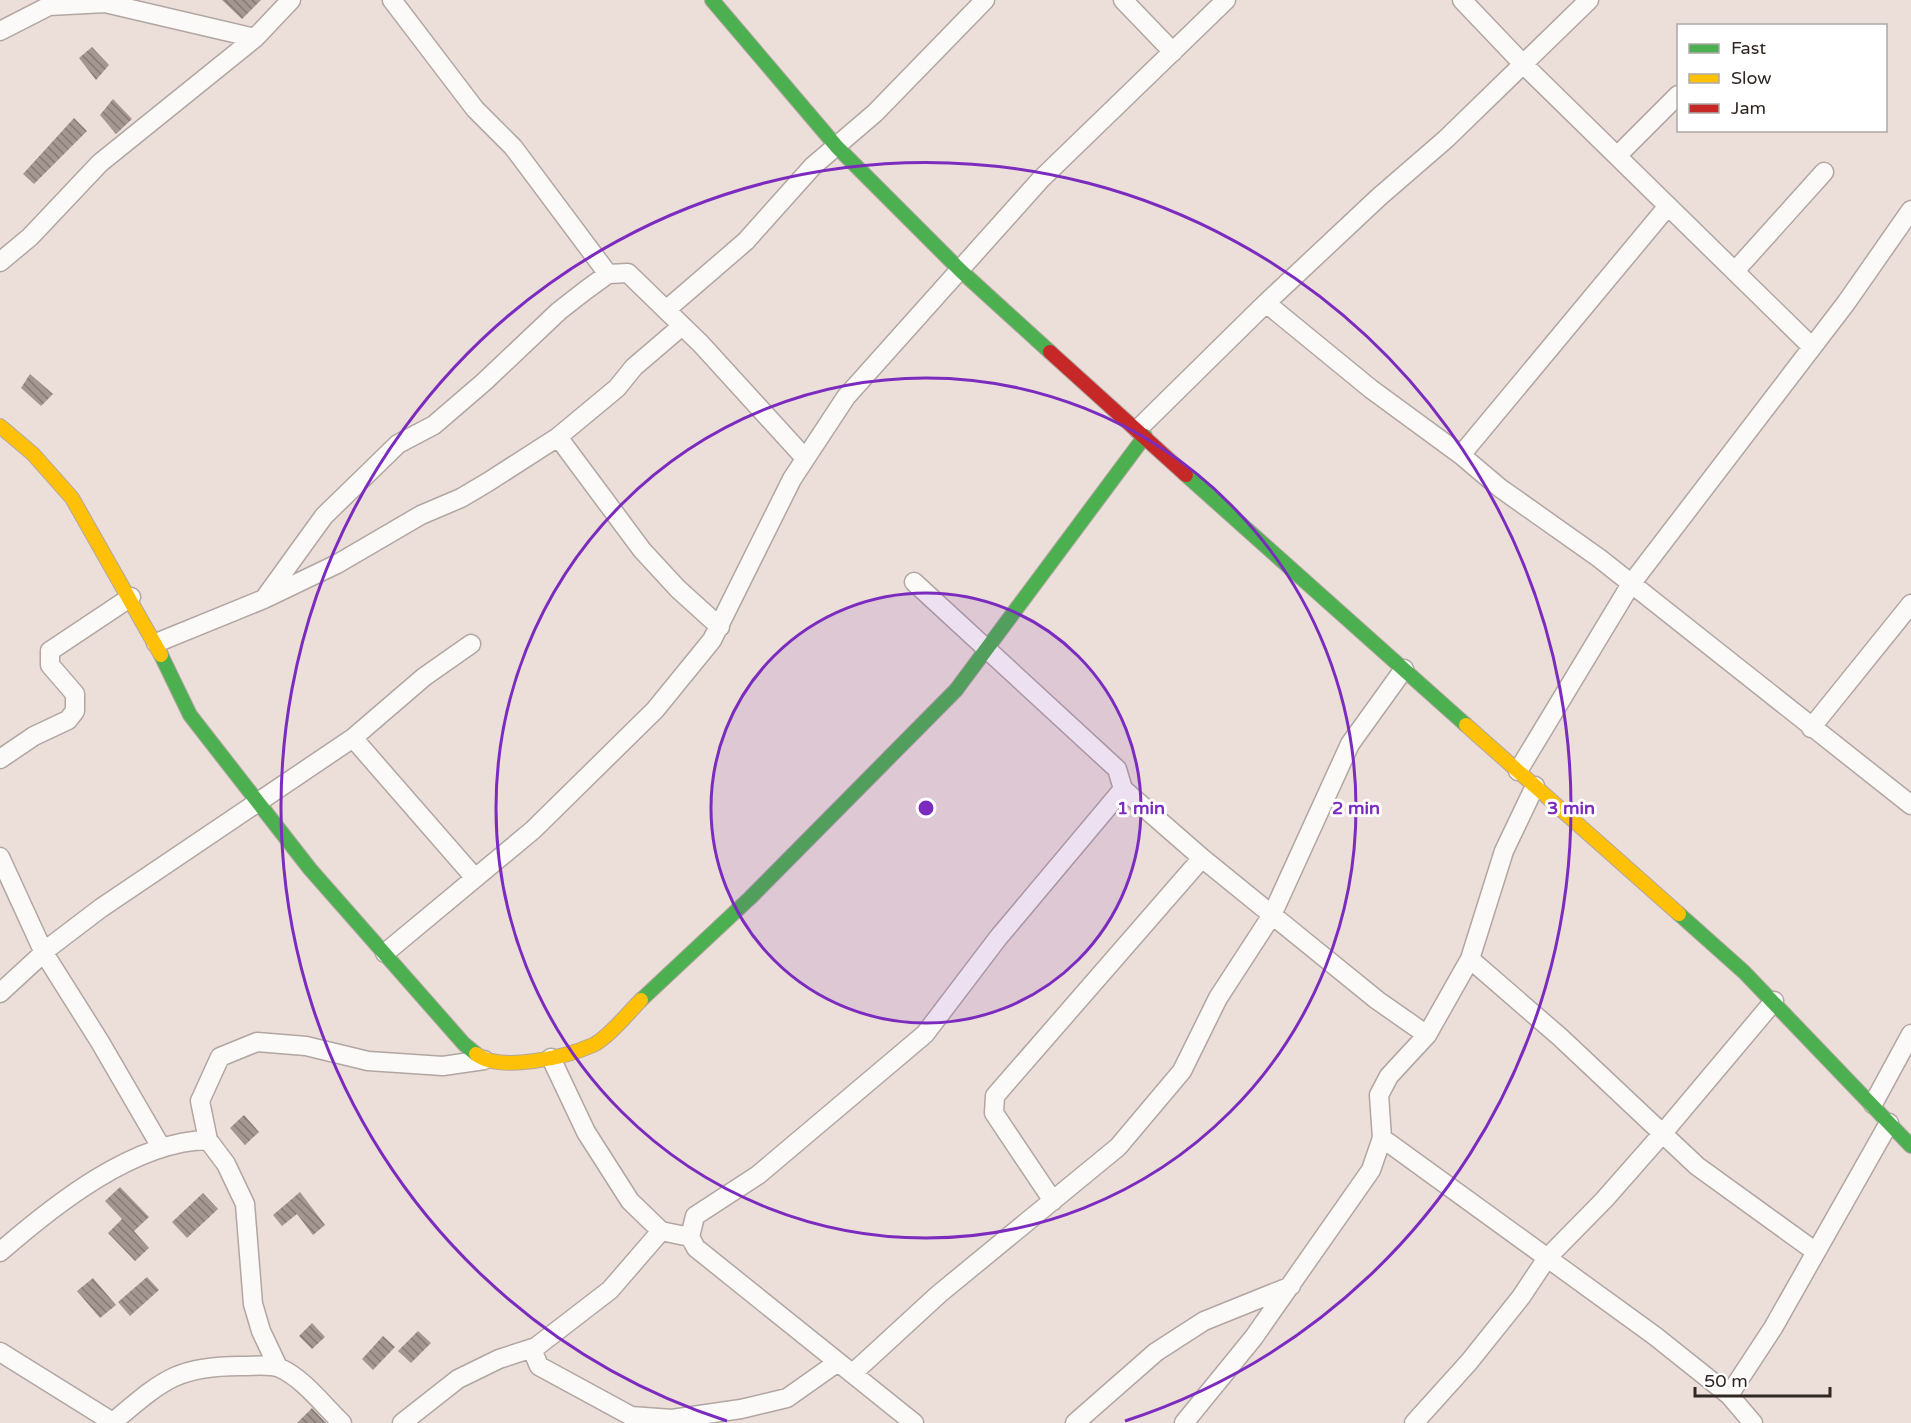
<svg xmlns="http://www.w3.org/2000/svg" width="1911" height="1423" font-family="'Varela Round',sans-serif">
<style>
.building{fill:url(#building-back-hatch)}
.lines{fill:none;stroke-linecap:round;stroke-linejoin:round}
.street-casing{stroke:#b1a6a2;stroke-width:21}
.fast-casing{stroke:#b1a6a2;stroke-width:16}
.slow-casing{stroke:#b1a6a2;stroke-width:16}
.jam-casing{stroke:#b1a6a2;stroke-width:16}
.street{stroke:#fcfaf9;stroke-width:18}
.fast{stroke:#4caf50;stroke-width:14}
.slow{stroke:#ffc107;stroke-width:14}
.jam{stroke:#c62828;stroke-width:14}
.ring{fill:none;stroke:#7b2cbf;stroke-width:3}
.centre{fill:#7b2cbf;stroke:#fff;stroke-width:3}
.ring-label{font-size:18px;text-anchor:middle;font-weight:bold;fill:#7b2cbf;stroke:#fff;stroke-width:6;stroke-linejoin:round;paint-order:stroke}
</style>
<defs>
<pattern id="building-back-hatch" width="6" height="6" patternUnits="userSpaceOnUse" patternTransform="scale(1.5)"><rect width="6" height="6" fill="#a49690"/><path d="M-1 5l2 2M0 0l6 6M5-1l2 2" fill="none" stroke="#867a75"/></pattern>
</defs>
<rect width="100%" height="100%" fill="#ecded8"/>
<path class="building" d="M222,0H261L242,19Z
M92,47L109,65L96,80L79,58Z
M113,99L132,119L116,134L100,115Z
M74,118L87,131L34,184L23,174Z
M30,374L53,394L41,406L21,388Z
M244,1115L259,1132L245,1145L230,1128Z
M120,1187L149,1217L134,1231L149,1248L135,1261L108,1233L122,1219L105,1201Z
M300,1192L325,1225L313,1235L297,1214L282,1226L273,1215Z
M203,1193L218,1209L187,1238L172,1222Z
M147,1277L159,1290L130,1316L118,1302Z
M93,1278L116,1305L100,1318L77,1291Z
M312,1323L325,1337L312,1349L299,1336Z
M418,1331L431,1343L411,1363L398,1351Z
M383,1336L395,1347L373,1370L362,1359Z
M312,1408L326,1423H297Z"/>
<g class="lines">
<defs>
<path id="street" d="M392,0L475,109L513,147L608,274
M1123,0L1173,52
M1462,0L1523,64L1812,347
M0,31L49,6L105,3L255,38
M1617,156L1678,95
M1668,206L1461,455L1500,488L1599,558L1911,805
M0,262L30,237L100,163L255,38L291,0
M1735,271L1824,172
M1266,303L1371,389L1461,455
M666,310L746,241L813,166L875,113L985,0
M1138,429L1266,303L1379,197L1446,139L1589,0
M558,437L642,550L678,589L720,627
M914,582L1117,769L1123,789L1202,858L1377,1000L1427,1035
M264,599L324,516L398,444L434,425L484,382L559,311L586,290L608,274L628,273L701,344L804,457
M156,643L264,599L337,564L421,515L461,498L488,482L558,437L617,388L634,367L682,326
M1811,728L1911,604
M353,738L475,878
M0,759L34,736L68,720L75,711V694L50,665V651L131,597
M1518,771L1631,584L1846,303L1911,210
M0,857L44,953L100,1042L161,1147
M385,953L533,830L655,710L712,640L792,479L846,397L1041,179L1226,0
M1470,959L1560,1037L1697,1166L1816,1252
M0,993L51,946L101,908L353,738L424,677L471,644
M551,1058L586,1132L630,1201L661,1231L690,1237
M1873,1104L1911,1034
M1382,1138L1655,1336L1729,1395L1753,1423
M1053,1201L994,1113L995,1096L1202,858
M0,1252C54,1205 134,1141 208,1140
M536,1347L534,1354L539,1366L631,1416L672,1419L741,1409L787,1398L838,1362
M0,1352L114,1423
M278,1367L261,1331L253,1304L245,1204L226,1164L208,1140L200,1101L220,1057L257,1042L306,1046L368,1061L443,1066L484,1060
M853,1373L939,1294L1118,1147L1182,1071L1218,998L1272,915L1350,744L1404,669
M1729,1395L1773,1328L1889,1123
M113,1422C162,1381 177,1365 244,1366C255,1366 270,1364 280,1368C304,1379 323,1405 342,1423
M402,1423L458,1379L499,1359L536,1347L610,1290L661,1231
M914,1423L696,1248L690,1237L695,1216L758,1175L925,1034L998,938L1123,789
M1075,1423L1156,1352L1204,1321L1291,1286
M1184,1423L1254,1337L1371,1170L1382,1138L1379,1095L1389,1076L1427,1035L1470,959L1504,851L1535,786
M1414,1423L1469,1362L1521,1297L1547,1258L1604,1200L1663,1133L1774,1001"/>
<path id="fast" d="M712,0L837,147L961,271L1050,352
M1186,475L1466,725
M161,655L190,715L310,869L464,1044L476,1054
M1679,914L1744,972L1911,1146
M641,1000L750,898L956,690L1145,436"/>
<path id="slow" d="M0,426L33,454L72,498L161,655
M1466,725L1679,914
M476,1054C500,1073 566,1057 593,1045C608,1038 629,1012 641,1000"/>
<path id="jam" d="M1050,352L1186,475"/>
</defs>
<use href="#street" class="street-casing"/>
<use href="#fast" class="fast-casing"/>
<use href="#slow" class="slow-casing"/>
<use href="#jam" class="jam-casing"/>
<use href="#street" class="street"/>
<use href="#fast" class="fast"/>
<use href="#slow" class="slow"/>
<use href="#jam" class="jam"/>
</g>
<circle cx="926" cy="808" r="215" fill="#7b2cbf" fill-opacity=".12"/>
<g class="ring">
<circle cx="926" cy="808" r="215"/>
<circle cx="926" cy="808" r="430"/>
<path d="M727 1421A645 645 0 1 1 1125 1421"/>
</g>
<circle cx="926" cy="808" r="9" class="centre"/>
<g class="ring-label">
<text x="1141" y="814">1 min</text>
<text x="1356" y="814">2 min</text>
<text x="1571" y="814">3 min</text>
</g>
<rect x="1677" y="24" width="210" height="108" fill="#ffffff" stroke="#aca9a7" stroke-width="1.5"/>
<rect x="1689" y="44" width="30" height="9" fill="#4caf50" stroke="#aca9a7" stroke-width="1.5"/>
<text x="1731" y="54" font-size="18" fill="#302723">Fast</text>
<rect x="1689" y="74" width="30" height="9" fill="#ffc107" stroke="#aca9a7" stroke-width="1.5"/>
<text x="1731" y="84" font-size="18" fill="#302723">Slow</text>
<rect x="1689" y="104" width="30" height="9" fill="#c62828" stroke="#aca9a7" stroke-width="1.5"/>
<text x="1731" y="114" font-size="18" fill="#302723">Jam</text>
<path d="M1695 1387v9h135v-9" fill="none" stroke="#302723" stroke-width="3"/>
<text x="1704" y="1387" font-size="18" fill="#302723" stroke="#ffffff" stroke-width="4.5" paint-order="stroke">50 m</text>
</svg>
